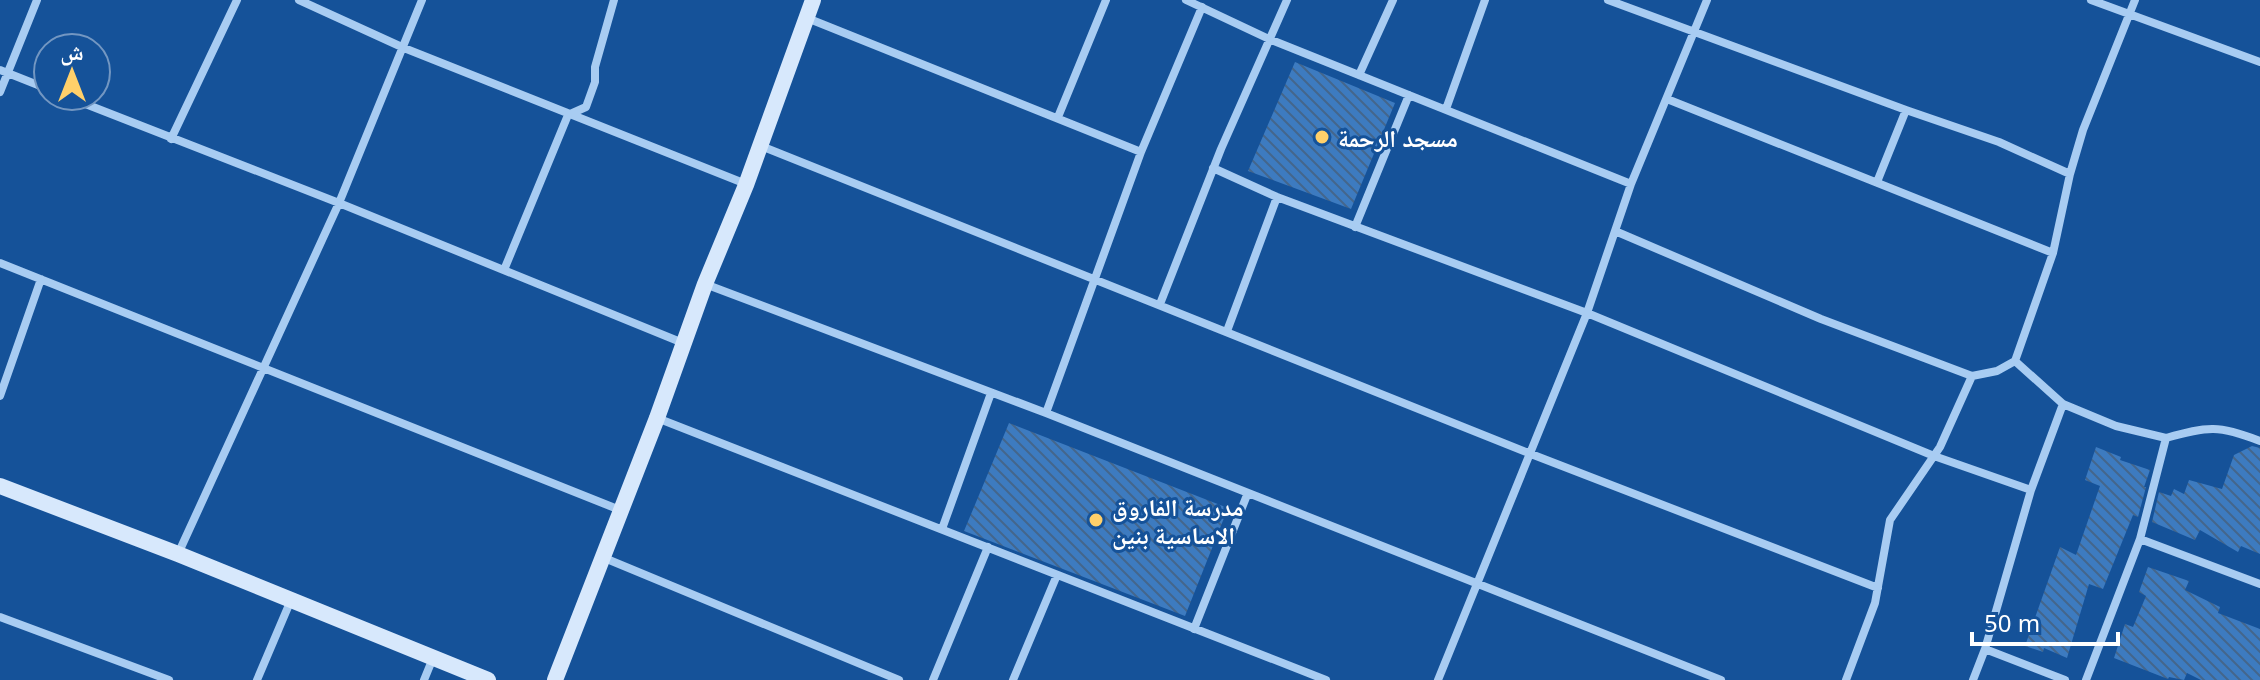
<svg xmlns="http://www.w3.org/2000/svg" width="2260" height="680" font-family="'Noto Sans','Noto Naskh Arabic',sans-serif">
<style>
.building{fill:url(#building-back-hatch)}
.lines{fill:none;stroke-linecap:round;stroke-linejoin:round}
.street{stroke:#a8ccf2;stroke-width:8}
.secondary{stroke:#d7e8fc;stroke-width:16}
.poi-dot{fill:#ffd06a;stroke:#155299;stroke-width:3}
.labels{text-anchor:middle;dominant-baseline:central;stroke-width:6;stroke-linejoin:round;paint-order:stroke}
.poi-label{font-size:24px;font-weight:bold;fill:#fff;stroke:#155299;text-anchor:start}
</style>
<defs>
<pattern id="building-back-hatch" width="6" height="6" patternUnits="userSpaceOnUse" patternTransform="scale(2)"><rect width="6" height="6" fill="#3d7bc0"/><path d="M-1 5l2 2M0 0l6 6M5-1l2 2" fill="none" stroke="#44668c"/></pattern>
</defs>
<rect width="100%" height="100%" fill="#155299"/>
<path class="building" d="M1295,62L1395,103L1351,209L1248,171Z
M1009,423L1228,508L1185,616L964,531Z
M2252,446L2260,448V554L2241,546L2238,552L2200,530L2195,540L2152,522L2159,492L2171,496L2174,489L2184,494L2189,480L2222,489L2234,455Z
M2096,447L2121,457L2120,460L2150,470L2144,487H2146L2138,517L2133,515L2103,589L2089,584L2067,658L2044,648L2043,652L2025,646L2060,547L2076,555L2100,486L2085,480Z
M2148,567L2189,581L2185,590L2220,607L2218,613L2260,629V680H2201L2187,673L2184,680L2169,677L2168,679L2114,658L2125,624L2133,627L2146,596L2139,592Z"/>
<g class="lines">
<path class="street" d="M299,0L404,48L746,184
M1186,0L1269,39L1631,184
M1608,0L1906,110L1999,142L2070,174
M2091,0L2260,62
M807,18L1141,152
M0,70L48,89
M1359,75L1393,0
M0,92L37,0
M65,96L339,203L683,343
M1667,99L2053,253
M1446,109L1485,0
M1058,117L1106,0
M171,139L237,0
M761,146L1531,454L1878,588
M1213,168L1277,197L1587,313L1934,456L2031,490
M1877,182L1906,110
M1355,227L1409,95
M1615,231L1821,319L1972,376L1940,447L1890,520L1875,603L1846,680
M0,263L620,510
M504,270L568,115L586,107L595,82V67L614,0
M705,284L1046,413L1721,680
M1160,304L1221,149L1287,0
M1227,331L1277,197
M1972,376L1997,371L2015,361
M0,396L41,279
M1046,413L1141,152L1202,7
M657,418L1326,680
M2166,438C2208,426 2219,425 2260,441
M942,529L991,393
M2140,539L2260,584
M178,554L339,203L422,0
M602,557L899,680
M0,617L169,680
M1194,629L1247,495
M1985,649L2065,680
M257,680L291,600
M424,680L433,658
M933,680L988,547
M1013,680L1057,575
M1438,680L1587,313L1631,184L1707,0
M1973,680L1985,649L2031,490L2063,404
M2086,680L2140,539L2166,438L2116,426L2063,404L2015,361L2053,253L2070,174L2083,130L2135,0"/>
<path class="secondary" d="M0,486L178,554L488,680
M555,680L657,418L705,284L746,185L813,0"/>
</g>
<g class="poi-dot">
<circle cx="1322" cy="137" r="8"/>
<circle cx="1096" cy="520" r="8"/>
</g>
<g class="labels">
<g class="poi-label">
<text x="1338" y="137">مسجد الرحمة</text>
<text x="1112" y="506">مدرسة الفاروق<tspan x="1112" dy="28">الاساسية بنين</tspan></text>
</g>
</g>
<g transform="translate(72 72)"><circle r="38" fill="#155299" stroke="#7397c2" stroke-width="2"/>
<path d="M0-6L14 30L0 20L-14 30Z" fill="#ffd06a"/>
<text y="-12" font-size="22" font-weight="bold" text-anchor="middle" fill="#ffffff">ش</text>
</g>
<path d="M1972 632v12h146v-12" fill="none" stroke="#ffffff" stroke-width="4"/>
<text x="1984" y="632" font-size="24" fill="#ffffff" stroke="#155299" stroke-width="6" paint-order="stroke">50 m</text>
</svg>
